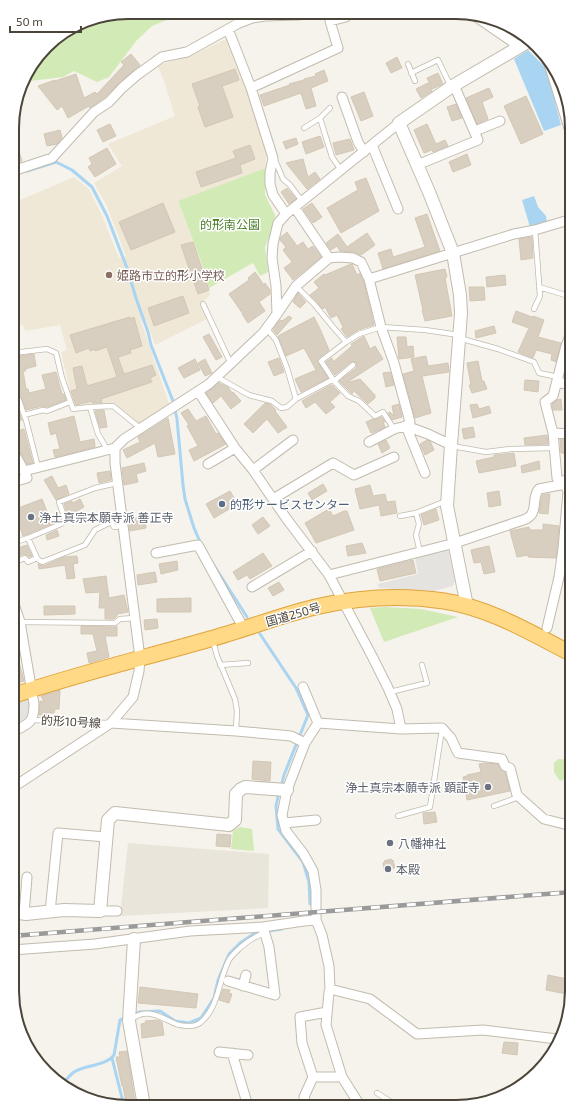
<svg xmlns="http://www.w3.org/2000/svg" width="584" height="1119" font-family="'Exo 2','Noto Sans JP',sans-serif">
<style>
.residential{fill:#eae5da}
.education{fill:#efe8d6}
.green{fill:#d2eab5}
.parking{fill:#e5e3e0}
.water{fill:#a9d4f2}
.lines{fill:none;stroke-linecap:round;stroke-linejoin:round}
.stream{stroke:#a9d4f2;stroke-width:3}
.building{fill:#d8cfc1;stroke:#d3c7b4}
.service-casing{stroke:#c2bbae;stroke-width:6}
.minor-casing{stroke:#c2bbae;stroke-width:11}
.tertiary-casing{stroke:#c2bbae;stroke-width:14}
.trunk-casing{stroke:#e0a43c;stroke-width:17}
.service{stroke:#fff;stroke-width:4.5}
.minor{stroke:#fff;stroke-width:9}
.tertiary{stroke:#fff;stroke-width:12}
.trunk{stroke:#ffd985;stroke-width:15}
.rail-casing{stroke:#9a9a9a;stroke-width:4.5}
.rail{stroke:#fff;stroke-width:3;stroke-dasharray:9;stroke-linecap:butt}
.education-dot{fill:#8d6e63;stroke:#fff;stroke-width:1.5}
.service-dot{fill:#5c6f8a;stroke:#fff;stroke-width:1.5}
.worship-dot{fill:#6b7280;stroke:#fff;stroke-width:1.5}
.labels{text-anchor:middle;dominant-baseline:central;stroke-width:3;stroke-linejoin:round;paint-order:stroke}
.park-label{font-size:12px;fill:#4a7f2a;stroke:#fff}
.education-label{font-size:12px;fill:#785e54;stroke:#fff;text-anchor:start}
.service-label{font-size:12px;fill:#4e5e75;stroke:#fff;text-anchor:start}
.worship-label{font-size:12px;fill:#5b616d;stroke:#fff;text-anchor:start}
.street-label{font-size:12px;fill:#4b4439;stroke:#fff}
.rim{fill:none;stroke:#4b4439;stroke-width:2}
</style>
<rect width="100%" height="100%" fill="#f6f3ec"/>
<path class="residential" d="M128,843L269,854L268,908L120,916Z"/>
<path class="education" d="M228,38L253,105L260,130L266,152V168L178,202L201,261L209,288L210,296L204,300L222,341L231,357L227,361L207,319L155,345L146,320L141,321L169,404L139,424L115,404H103L74,408L61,352L67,350L60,325L25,331L23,325L13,327V203L74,177L89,189L103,218L119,258L126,256L106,204L94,183L122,166L108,144L175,116L164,81L158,66L161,64L189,57Z"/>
<path class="green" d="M128,12H186L152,26L137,40L109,77L97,82L74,71L63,77L22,82L24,77L51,41L84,21Z
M266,168L265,195L275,215L274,224L265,247L268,272L260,276L253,263L209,288L201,261L178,201Z
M386,607L421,609L458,617L384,642L370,608Z
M558,759L572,760V776L560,781L554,772V763Z
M240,827L252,829L254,851L231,849L233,831Z"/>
<path class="parking" d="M448,549L455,581L453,586L434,591L379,588L378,584L418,574L415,557Z
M32,696L34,715L17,730L12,718V702Z"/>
<path class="water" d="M528,50L546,68L561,125L544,131L514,59Z
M534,196L538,207L546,216L547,223L530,227L522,200Z"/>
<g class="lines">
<path class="stream" d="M27,171L56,162L72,170L92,187L107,216L127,268L136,298L148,332L151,345L173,401L177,419L183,485L185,499L194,528L201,544
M213,564L247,617
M260,634L296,688L308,715L284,775L281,787
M279,792L276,806L278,829L303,862L309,882L310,904
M133,1015L139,1012L160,1011L175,1021L189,1023L201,1018L214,998L218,980L229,954L240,943L255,933L282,929
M112,1058L124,1106
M63,1083C66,1080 70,1075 74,1072C84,1065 106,1066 114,1055L120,1020L126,1018"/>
</g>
<path class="building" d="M131,54L140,65L118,84L105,97L90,108L89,106L68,118L62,106L57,110L38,86L55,80V81L76,74L84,98L95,92L97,94L124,65L121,62Z
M397,57L402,68L391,73L386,63Z
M235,69L239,80L222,86L233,117L205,127L198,107L200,106L192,84Z
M324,70L328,81L311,88L316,106L306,109L301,93L264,106L260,95L290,85L289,84L304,80V79L316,76L315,74Z
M438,73L443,84L432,89L427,78Z
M428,83L432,91L421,98L416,89Z
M489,88L493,97L482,102L488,119L477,124L466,98Z
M364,92L373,116L361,121L351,97Z
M526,96L543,134L521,144L504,106Z
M456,104L462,118L452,121L447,107Z
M110,124L116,136L103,142L97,130Z
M427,124L436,144L445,140L448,146L433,152L432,150L424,153L414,130Z
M60,130L62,138L57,144L47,146L44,134Z
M320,136L324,147L306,154L302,142Z
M13,138H15L22,161L13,165Z
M296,138L298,144L286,149L283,142Z
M350,139L354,150L336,155L333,143Z
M250,145L255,159L240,165L242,173L201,187L196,172L236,158L233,151Z
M107,148L116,164L95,177L88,167L92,164L89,158Z
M467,154L471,165L453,172L449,162Z
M303,159L308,177L315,172L320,179L307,189L286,163Z
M366,178L379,211L341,233L327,208L358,190L355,182Z
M287,188L296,199L289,204L281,192Z
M163,203L175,232L131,250L119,222Z
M312,203L322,217L313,223L303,209Z
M427,214L440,251L383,269L378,253L391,249L393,257L425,247L415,218Z
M287,232L297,246L303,242L308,249L313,246L321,257L293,280L284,268L292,262L283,250L286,247L280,240L281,237Z
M367,233L375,245L361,255L354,252L340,251L337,246L331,250L326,243L338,234L347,247Z
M532,237L533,258L521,260L519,239Z
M193,242L209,290L198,294L181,245Z
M351,264H352L357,275L360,273L364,283L374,325L358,330L347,337L341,329L343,327L337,315L331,318L325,307L323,309L310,295L319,288L314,282L324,274L325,275Z
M445,269L447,277L445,278L452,316L425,321L422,310H423L415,275Z
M255,272L264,285L265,283L270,290V294L259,302L265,311L248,323L242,314H243L229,294L249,280L248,278Z
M505,275L506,285L487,287L486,277Z
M469,287H484L485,300L470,301Z
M298,293L306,302L300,308L293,302Z
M183,296L189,313L154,326L148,308Z
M516,311L532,317L533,316L544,320L538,337L561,343L556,362L551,360L552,354L536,350L533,358L518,352L529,328L512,322Z
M289,316L292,318L277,335L273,330L278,322L281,320L282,321Z
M130,317V319L134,317L142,346L130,350L131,353L118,357L124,374L152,365L156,375L150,378L152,382L101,399L102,403H92V401L76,405L71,391L77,389L73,368L82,366L87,386L117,377L107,347L95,351V349L90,351L89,348L76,353L70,335Z
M314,317L321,331L329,350L319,358L317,361L328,378L301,392L295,379L316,370L304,348L286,356L278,336Z
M494,326L496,333L476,338L475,331Z
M209,334L222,357L216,360L203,337Z
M364,336L370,349L375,346L383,359L346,383L360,379L375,395V398L368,404L354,391L352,394L339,381L356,368L357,365L356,362H351L335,375L326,362L332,358L333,362L352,346L351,344Z
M397,337H406L407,347L413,346L414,357L399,359Z
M34,354L36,366L25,369L26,371H23L26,389H28L29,393L46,389L42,375L56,372L62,394H64L66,400L47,407L42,406L26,410L21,397L19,396L13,397V357Z
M426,356L428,366L448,363L449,372L422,376L431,413L415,418L403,374L414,371L411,359Z
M279,358L284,372L274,376L268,362Z
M195,359L200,370L184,378L178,368Z
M205,359L212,373L205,376L198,363Z
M478,361L482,381H484L487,389L472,393L469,385H471L467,363Z
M390,372L394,385L386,387L383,373Z
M525,380L539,381L538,392L524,390Z
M219,383L228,387L232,393L233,392L241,401L231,409L221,396L213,403L206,393Z
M331,385H332L340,393L330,402L335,407L326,414L315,402L306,408L302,401Z
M561,399L562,410H553L552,404L557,400Z
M265,403L270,404L276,410L275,411L287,427L278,433L267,419L253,433L244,424Z
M16,404L22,420L13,424V405Z
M399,404L402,417L392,420L388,413L390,412L394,416L392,406Z
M477,404L479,409L489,406L491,413L473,418L470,405Z
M188,409L196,421L206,416L216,434L218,433L226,444L194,461L189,450L198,446L187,426L189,425L181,413Z
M104,410L107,427L100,428L95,411Z
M74,416L80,442L94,439L95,447L55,457L53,450L60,449L56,433L51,435L48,423Z
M382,417L385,422H383L385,427L372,433V432L371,433L366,422L373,419H377Z
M168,418L175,454L158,457L155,443L127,458L123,450L140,442L138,437Z
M473,427L475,437L464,439L462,429Z
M24,429L33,463L27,464L18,448L15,445L13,436V432Z
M547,435L548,444L525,445L524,438Z
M560,439L572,440V454L561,453Z
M386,440L390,448L382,453L378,444Z
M427,440L430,441L434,450L425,455L420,444Z
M514,453L516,466L479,473L476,461L494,457V455Z
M539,461L540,469L522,473L521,466Z
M144,463L146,471L136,474L138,482L124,485L122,468Z
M110,471L111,480L99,483L97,473Z
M52,476L58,488L66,485L69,494L56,500L44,480Z
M323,484L327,491L312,500L308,493Z
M370,485L373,496L385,494L387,502L395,501L397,513L381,516L379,505L360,509L355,489Z
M230,491L238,504L214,518L206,504Z
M499,491L501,505L489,507L487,493Z
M547,494H550L548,514L539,513L542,495Z
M42,499L52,524L23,536L20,527L13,530V510Z
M80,499L84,507L68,516L64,504L72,501L73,503Z
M329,509L333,516L344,511H347L354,530L316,543L305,523Z
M436,509L439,520L424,525L421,515Z
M145,516L146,528L130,531L128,519Z
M263,517L270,526L258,534L252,525Z
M543,524L559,526L556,558L528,557V555L517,557L510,531L529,527L530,530H543Z
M57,530L59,536L47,540L46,535Z
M362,543L366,553L348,556L346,546Z
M27,545L32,556L29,557L26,555L24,554L12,559V550Z
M489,546L495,572L484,574L481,562L474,563L471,550Z
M263,553L272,566L250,579L247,575L238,580L233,572Z
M568,553H572V581L565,580Z
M77,556L78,563L73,564L75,578L67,579L65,565L39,569L38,564L43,566L64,557Z
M413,560L416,573L380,581L377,569Z
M177,561L178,570L161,574L159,564Z
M155,572L157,582L138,585L137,575Z
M106,576L109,598L124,595L128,612L117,614V616L114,619H105V608H99L100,592L86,593L83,579Z
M279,582L284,590L273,596L268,588Z
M191,598V612H157V599Z
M44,606H75V614L44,615Z
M157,619L158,628L145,630L144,620Z
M81,626L115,627L117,626V636H105L109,657L89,663L87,653L97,651L93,634H81Z
M15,647L24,681L12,685V648Z
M60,690L59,709H55L54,713H49V716L39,715L40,701L44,702L41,696Z
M253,761L271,762L270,781L252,779Z
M486,763L498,764L500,769L505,772L510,791L467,800L463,777L467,776V775L481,772L479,764Z
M435,812L437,822L424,824L423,813Z
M217,834L231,835L230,847L216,846Z
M391,859L392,861L393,860L395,868L384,871L383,863L385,862L384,861Z
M548,975L572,980V995L546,990Z
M140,987L198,994L196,1008L138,1003Z
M223,989L230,990L229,993L232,994L229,1003L219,1000Z
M158,1020L162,1022L164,1035L142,1038L141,1024L146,1023L145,1021Z
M504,1042L518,1043L517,1055L502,1053Z
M127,1051L135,1102L136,1106H128L127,1103H126L123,1086H122L118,1067L116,1057H120L119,1052Z"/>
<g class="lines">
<defs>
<path id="service" d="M408,64L415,81
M411,73L438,60L451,87
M320,118L332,157L341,170
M304,128L320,118L330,108
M275,160L283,179L290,185L302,201
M296,286L314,304L333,327L346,342
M539,287L572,297
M203,304L231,364
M534,309L540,296L535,230
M266,328L276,340L287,368L296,399
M459,338L498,349L534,362L539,373L558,377
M13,353L47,349L56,353L62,378L73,409L90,407L113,406L140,428
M353,365L334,381L348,396L359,401L375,416L383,412L394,429
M217,377L249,395L272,401L281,408L287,407L296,399L330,381H334L321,361L346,342L359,334L381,327L425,330L459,335
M13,401L19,400L24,415L43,410L47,411L70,402
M90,407L98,434L107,449
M24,415L26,420L38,467
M452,446L486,452L511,449L554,448
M416,513L419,524L416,535L420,552
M400,516L416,513L446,501
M28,538L37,558L39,560L42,562L85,545L95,530L111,522L114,527L123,526
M12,543L28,538L61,524L65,519L59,502L95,488L117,483
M12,563L25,558L28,562L37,558
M20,622L115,623L120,619L135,618
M213,641L217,656L235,699L237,711L236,731
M220,665L248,663
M390,692L427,683L422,665
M32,720L108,723
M494,806L519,797
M398,816L430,807L442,729
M131,1020C146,1006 162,1018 176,1024C181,1026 186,1026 191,1026C195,1026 197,1025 200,1023C219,1008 218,981 229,960C232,955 237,951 241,947C249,940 255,936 265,933
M377,1093L399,1107"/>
<path id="minor" d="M237,13L239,23
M472,14L520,47
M228,29L251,88L273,158L270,173V184L273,195L286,214
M550,67L572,138
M251,88L338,48L330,21L346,17
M342,97L358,142L364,152
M475,131L500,121
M372,145L398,209
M417,165L478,140L454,85
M13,171L52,158L94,112L109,102L122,88L137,75L162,57L187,52L239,23L252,18L265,16L298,15L315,13
M295,208L329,258
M369,279L514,234L535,230L572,219
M277,314L296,286L329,258L339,257L353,258L361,262L369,279L381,327L394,363L410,422L406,426L425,473
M557,382L572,385
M198,391L235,448L253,470L286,518L329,575L373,658L388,688L397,709L401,729
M553,433L572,434
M369,442L394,429L406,426L428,434L451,445
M13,451L24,471L115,448
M208,464L235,448
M253,470L293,440
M13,482L27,478L24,471
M565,484V480H572
M561,485L557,478L553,433L545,402L553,396L566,346L572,330
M273,499L333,463L354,475L394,457
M156,553L198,545L244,629
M329,575L455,543L526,519C527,518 530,517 531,515C537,508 532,496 539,489L565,484L568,492L563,549L559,577L547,628
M252,587L312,551
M303,687L318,723L305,743L287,790L282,815L286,831L303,853L313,871L316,890V920L322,935L329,966L330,989L370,999L417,1034L483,1030L557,1039
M111,723L236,731L291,736L305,743
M318,723L401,729L442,728L451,738L458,753L502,759L505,766L510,768L517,795L544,819L572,826
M12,732C29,724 34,723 34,704L20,622L12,598
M12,788L111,723L133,697L139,671L140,658L115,463V448L124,439L209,384L263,333L277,314L276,286L272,258L273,244L278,223L286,214L316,190L399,123
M284,823L316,820
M100,911H117
M50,912L58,833L106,837
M24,914L27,877
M12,950L95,944L190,931L263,927L304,921L316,920
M228,981L275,995L269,947L263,927
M243,986L246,975
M329,992L326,1025L342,1077L361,1107
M219,1052L248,1055
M232,1053L248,1106
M313,1077L302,1043L300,1017L327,1012
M306,1107L304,1097L313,1077H342"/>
<path id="tertiary" d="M467,606L447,506L451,445L461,313L460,295L453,253L429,192L399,123L451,87L531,40
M12,912L26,914L64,910L100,911L108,820L115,813L229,825L235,820L236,794L241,789L245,787L287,790
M134,939L129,1021L144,1106"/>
<path id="trunk" d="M12,696C77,674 144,658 210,639C247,629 283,614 320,606C361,597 403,595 444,601C490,608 531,633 572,654"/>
</defs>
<use href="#service" class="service-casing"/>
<use href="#minor" class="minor-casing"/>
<use href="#tertiary" class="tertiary-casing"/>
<use href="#trunk" class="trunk-casing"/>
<use href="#service" class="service"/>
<use href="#minor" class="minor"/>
<use href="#tertiary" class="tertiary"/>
<use href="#trunk" class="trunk"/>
<defs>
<path id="rail" d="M12,936L572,892"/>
</defs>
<use href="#rail" class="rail-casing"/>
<use href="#rail" class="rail"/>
</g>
<circle class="education-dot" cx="109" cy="275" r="4"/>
<circle class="service-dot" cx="222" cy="504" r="4"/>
<g class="worship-dot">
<circle cx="31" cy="517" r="4"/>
<circle cx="488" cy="787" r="4"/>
<circle cx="390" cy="843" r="4"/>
<circle cx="388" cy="869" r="4"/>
</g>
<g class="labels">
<g class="park-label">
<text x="230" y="224">的形南公園</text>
</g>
<g class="education-label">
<text x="117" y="275">姫路市立的形小学校</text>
</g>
<g class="service-label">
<text x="230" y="504">的形サービスセンター</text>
</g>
<g class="worship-label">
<text x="39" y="517">浄土真宗本願寺派 善正寺</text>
<text x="480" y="787" text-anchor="end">浄土真宗本願寺派 顕証寺</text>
<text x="398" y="843">八幡神社</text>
<text x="396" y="869">本殿</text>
</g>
<g class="street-label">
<text transform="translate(293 614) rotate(-16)">国道250号</text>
<text transform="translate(71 721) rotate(3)">的形10号線</text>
</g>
</g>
<path d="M0 0H584V1119H0ZM128 19H456A109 109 0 0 1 565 128V991A109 109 0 0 1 456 1100H128A109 109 0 0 1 19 991V128A109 109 0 0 1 128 19Z" fill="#fff" fill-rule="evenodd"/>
<path class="rim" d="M128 19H456A109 109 0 0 1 565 128V991A109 109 0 0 1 456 1100H128A109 109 0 0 1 19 991V128A109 109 0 0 1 128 19Z"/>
<path d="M10 26v6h71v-6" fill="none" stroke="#4b4439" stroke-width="2"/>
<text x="16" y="26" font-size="12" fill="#4b4439" stroke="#ffffff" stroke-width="3" paint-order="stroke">50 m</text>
</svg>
